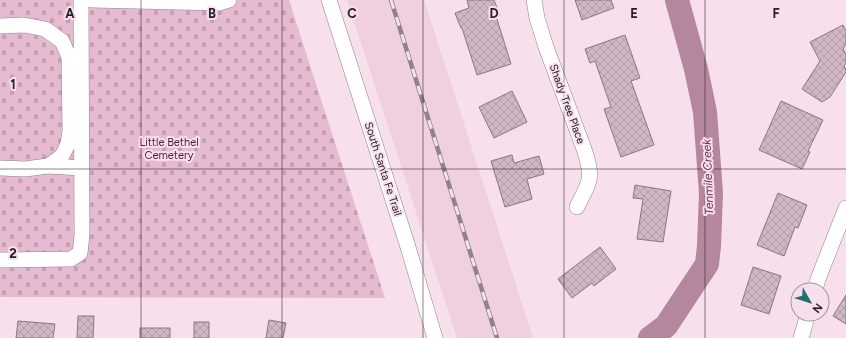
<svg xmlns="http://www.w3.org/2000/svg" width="846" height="338" font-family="Figtree,sans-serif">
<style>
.built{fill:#efcfe0}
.cemetery{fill:url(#cemetery-stones)}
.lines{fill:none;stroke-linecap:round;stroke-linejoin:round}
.river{stroke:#b4869f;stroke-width:24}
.building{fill:url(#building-cross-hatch);stroke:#8b7681}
.minor-casing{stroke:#957e8a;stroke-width:16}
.minor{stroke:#fff;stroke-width:15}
.rail-casing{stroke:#91818a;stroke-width:4.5}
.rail{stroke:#f7dfec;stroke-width:3;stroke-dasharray:9;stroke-linecap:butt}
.grid{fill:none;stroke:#292025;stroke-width:1;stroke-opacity:0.55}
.labels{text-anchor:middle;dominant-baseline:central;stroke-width:4;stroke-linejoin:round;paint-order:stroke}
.street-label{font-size:11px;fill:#292025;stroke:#f7dfec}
.park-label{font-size:11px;fill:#51183d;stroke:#f7dfec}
.water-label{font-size:12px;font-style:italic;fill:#6b2f53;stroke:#f7dfec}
.grid-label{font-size:13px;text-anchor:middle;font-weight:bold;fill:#292025;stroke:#f7dfec;stroke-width:4;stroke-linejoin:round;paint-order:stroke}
</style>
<defs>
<pattern id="cemetery-stones" width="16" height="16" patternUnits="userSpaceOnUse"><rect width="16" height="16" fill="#e6bbd2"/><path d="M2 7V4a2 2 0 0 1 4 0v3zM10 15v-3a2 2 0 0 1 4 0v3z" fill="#c5a0b4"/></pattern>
<pattern id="building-cross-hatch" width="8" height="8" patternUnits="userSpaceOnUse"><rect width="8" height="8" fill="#cfb7c3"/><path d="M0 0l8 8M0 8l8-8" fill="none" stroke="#b29da7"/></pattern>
</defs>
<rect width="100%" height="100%" fill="#f7dfec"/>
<path class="built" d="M347,0H424L457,102L533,338H457Z"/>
<path class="cemetery" d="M0,0H289L385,298L0,297Z"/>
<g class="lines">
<path class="river" d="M650,338L666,326L707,264L709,246L711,193L705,112L696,69L677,0"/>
</g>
<path class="building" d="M467,0H494L500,15L496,16L511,64L477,75L462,28H461L455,13L469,8Z
M575,0H611L614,8L582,20Z
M843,25L846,31V44L843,49L846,54V63L844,66L846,70V72L830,97L822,102L802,89L820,61L810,42Z
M625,35L640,78L631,81L654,145L621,157L604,109L611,107L595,61L590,63L585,49Z
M512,91L527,122L494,138L479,107Z
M781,101L823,120L808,151L810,152L802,169L759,150Z
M512,155L514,163L539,156L544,174L527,179L532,199L505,207L491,161Z
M635,185L671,191L663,242L637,239L643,199L633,198Z
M778,193L807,205L798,228L795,227L784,256L757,245Z
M600,247L616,269L594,286L592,283L572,298L558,279Z
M753,267L781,276L769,314L741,305Z
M846,295V324L833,316Z
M78,316H94L93,338H77Z
M269,320L286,323L283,338H266Z
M18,321L55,324L53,338H16Z
M194,322H209V338H194Z
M140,328H170V338H140Z"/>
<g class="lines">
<defs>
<path id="minor" d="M92,0L219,3L229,0
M329,0L408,247L435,338
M534,0L537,18L546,47L584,149C587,158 591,170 589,180C587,189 581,198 577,207
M0,26L24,25L45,29L62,41L69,57L70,131L68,144L62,156L48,166
M0,168L25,169L48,166L82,168
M0,260L71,259L80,253L82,235L81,0
M815,290L818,279L846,208
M801,338L808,314"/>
</defs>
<use href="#minor" class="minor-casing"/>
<use href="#minor" class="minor"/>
<defs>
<path id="rail" d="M391,0L497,338"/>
</defs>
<use href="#rail" class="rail-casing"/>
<use href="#rail" class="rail"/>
</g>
<path class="grid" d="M141,0V338M282,0V338M423,0V338M564,0V338M705,0V338M0,169H846"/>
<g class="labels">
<g class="street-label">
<text transform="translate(567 104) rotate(70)">Shady Tree Place</text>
<text transform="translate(383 169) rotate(72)">South Santa Fe Trail</text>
</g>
<g class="park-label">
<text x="169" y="142">Little Bethel<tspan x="169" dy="13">Cemetery</tspan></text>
</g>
<g class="water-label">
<text transform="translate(708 177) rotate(-92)">Tenmile Creek</text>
</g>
</g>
<g class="grid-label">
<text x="70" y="18">A</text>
<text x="212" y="18">B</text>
<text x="352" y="18">C</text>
<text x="494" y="18">D</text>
<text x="634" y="18">E</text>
<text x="776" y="18">F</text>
<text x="13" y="89">1</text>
<text x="13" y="258">2</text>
</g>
<g transform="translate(810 302) rotate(129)"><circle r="19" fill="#f7dfec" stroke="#a5939c"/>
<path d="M0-3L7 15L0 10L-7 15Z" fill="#226e6e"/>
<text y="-6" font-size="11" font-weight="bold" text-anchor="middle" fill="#292025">N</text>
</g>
</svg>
